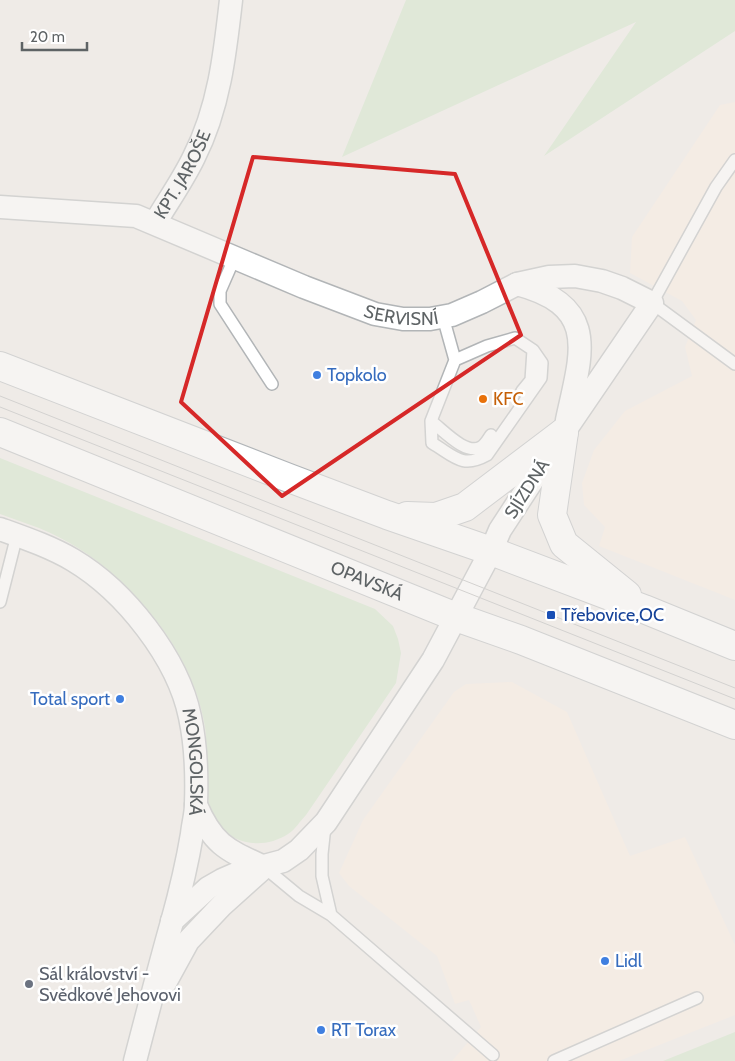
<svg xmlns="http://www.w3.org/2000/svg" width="735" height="1061" font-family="Cabin,sans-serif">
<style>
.commercial{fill:#fbede0}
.green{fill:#cee4c6}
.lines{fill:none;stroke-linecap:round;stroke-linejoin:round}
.lane-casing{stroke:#b2b5b7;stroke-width:14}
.street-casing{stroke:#b2b5b7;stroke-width:25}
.secondary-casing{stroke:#b1b5b8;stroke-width:30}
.lane{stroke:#fff;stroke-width:11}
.street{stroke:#fff;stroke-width:22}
.secondary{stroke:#fff;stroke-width:28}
.tram{stroke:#b2b3b3;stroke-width:1}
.marked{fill:none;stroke:#d62828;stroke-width:4;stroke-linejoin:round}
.shop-dot{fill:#3f7fe0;stroke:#fff;stroke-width:2}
.food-dot{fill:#e8710a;stroke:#fff;stroke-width:2}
.transit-dot{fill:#1a4fb4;stroke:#fff;stroke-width:2}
.worship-dot{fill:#6b7280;stroke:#fff;stroke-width:2}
.labels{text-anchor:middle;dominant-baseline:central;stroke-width:5;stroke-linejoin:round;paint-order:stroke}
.street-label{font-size:18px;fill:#5e6365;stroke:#fff}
.shop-label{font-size:18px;fill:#366cbe;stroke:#fff;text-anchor:start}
.food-label{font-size:18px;fill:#c56008;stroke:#fff;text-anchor:start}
.transit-label{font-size:18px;fill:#164399;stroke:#fff;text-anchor:start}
.worship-label{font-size:18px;fill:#5b616d;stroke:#fff;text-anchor:start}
</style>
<rect width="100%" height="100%" fill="#efebe7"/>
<path class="commercial" d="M735,102V600L599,546L605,527L584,505L582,483L594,450L625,411L692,376L685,347L696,320L682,301L630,273L632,237L720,105Z
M512,682L567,712L630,856L685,837L735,945V1015L619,1061H452L481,1027L469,1000L455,1004L437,956L349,886L339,873L363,820L454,692L466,684Z"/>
<path class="green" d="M406,0H735V31L544,156L636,22L342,157Z
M0,458L375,609L393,626L398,639L401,653L396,683L306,815C300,821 295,830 288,834C265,849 234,846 217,823C201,800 209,754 205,727C200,696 188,669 172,643C139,592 95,551 39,528C26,523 13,519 0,514Z
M735,1032V1061H663Z"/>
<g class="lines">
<defs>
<path id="lane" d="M735,160L716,187L652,303L735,364
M234,259L220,291V304L272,384
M443,317L455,360L431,421L432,443C454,456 462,469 487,455L541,378L542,363L533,350L515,338L487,346L455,360
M522,391L531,380L533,350
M431,421C443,430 466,456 481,447C486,444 488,439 491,435
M0,602L17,535
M325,826L322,854V876L331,915
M264,867L299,896L331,915L493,1055
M554,1061L697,998"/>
<g id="street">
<path id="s1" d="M0,207L136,216L304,287L375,314L403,319H430L452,315L482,302L517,284L549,277L575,276L602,281L622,288L652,303L564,432L500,530L491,551L433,660L326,822L299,850L283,861L238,873L222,880L208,888L172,921"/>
<path id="s2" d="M155,223C168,201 183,180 194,157C219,108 225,54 231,0"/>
<path d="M517,284C601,306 581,354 567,420"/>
<path id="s3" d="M0,529C25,538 51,547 73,560C125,591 178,658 190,717C196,745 197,776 196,804C196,814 193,824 192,834C187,864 180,893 172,922C159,968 147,1015 135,1061"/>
<path d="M196,805C213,845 227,850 264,867"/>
<path d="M165,983L188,941L222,905L261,870"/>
</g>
<g id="secondary">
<path d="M0,366L289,478L387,515L491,551L644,609L735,646"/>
<path id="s4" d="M0,432L456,617L521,640L735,725"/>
<path d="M564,432L552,515L564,544L627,595"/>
<path d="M407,516L436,517L465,507L564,432"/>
</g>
</defs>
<use href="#lane" class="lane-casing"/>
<use href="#street" class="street-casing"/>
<use href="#secondary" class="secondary-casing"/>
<use href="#lane" class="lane"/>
<use href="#street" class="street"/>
<use href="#secondary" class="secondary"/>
<path class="tram" d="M0,396L735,688
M0,407L735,699"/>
</g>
<path d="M0 0H735V1061H0ZM253,157L455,174L521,335L282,496L181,402Z" fill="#efebe7" fill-opacity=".55" fill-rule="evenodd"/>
<path class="marked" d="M253,157L455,174L521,335L282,496L181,402Z"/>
<g class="shop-dot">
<circle cx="317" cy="375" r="5"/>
<circle cx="120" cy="699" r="5"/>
<circle cx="605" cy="961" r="5"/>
<circle cx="321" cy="1030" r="5"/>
</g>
<circle class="food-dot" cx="483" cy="399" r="5"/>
<rect class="transit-dot" x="546" y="610" width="10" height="10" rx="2.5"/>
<circle class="worship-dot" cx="29" cy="984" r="5"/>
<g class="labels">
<g class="street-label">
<text stroke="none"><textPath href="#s2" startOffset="56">KPT. JAROŠE</textPath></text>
<text stroke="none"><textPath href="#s1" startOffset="421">SERVISNÍ</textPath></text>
<text transform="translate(527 489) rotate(-57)">SJÍZDNÁ</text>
<text stroke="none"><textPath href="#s4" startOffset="396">OPAVSKÁ</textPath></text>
<text stroke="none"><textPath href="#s3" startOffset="325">MONGOLSKÁ</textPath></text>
</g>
<g class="shop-label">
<text x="327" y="375">Topkolo</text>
<text x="110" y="699" text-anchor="end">Total sport</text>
<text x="615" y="961">Lidl</text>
<text x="331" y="1030">RT Torax</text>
</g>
<g class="food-label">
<text x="493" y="399">KFC</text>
</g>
<g class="transit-label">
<text x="561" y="615">Třebovice,OC</text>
</g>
<g class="worship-label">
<text x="39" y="974">Sál království -<tspan x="39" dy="21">Svědkové Jehovovi</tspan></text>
</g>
</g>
<path d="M22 42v8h65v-8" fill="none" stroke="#5e6365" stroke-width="2.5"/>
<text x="30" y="42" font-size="15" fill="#5e6365" stroke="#ffffff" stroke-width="4" paint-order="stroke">20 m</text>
</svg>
